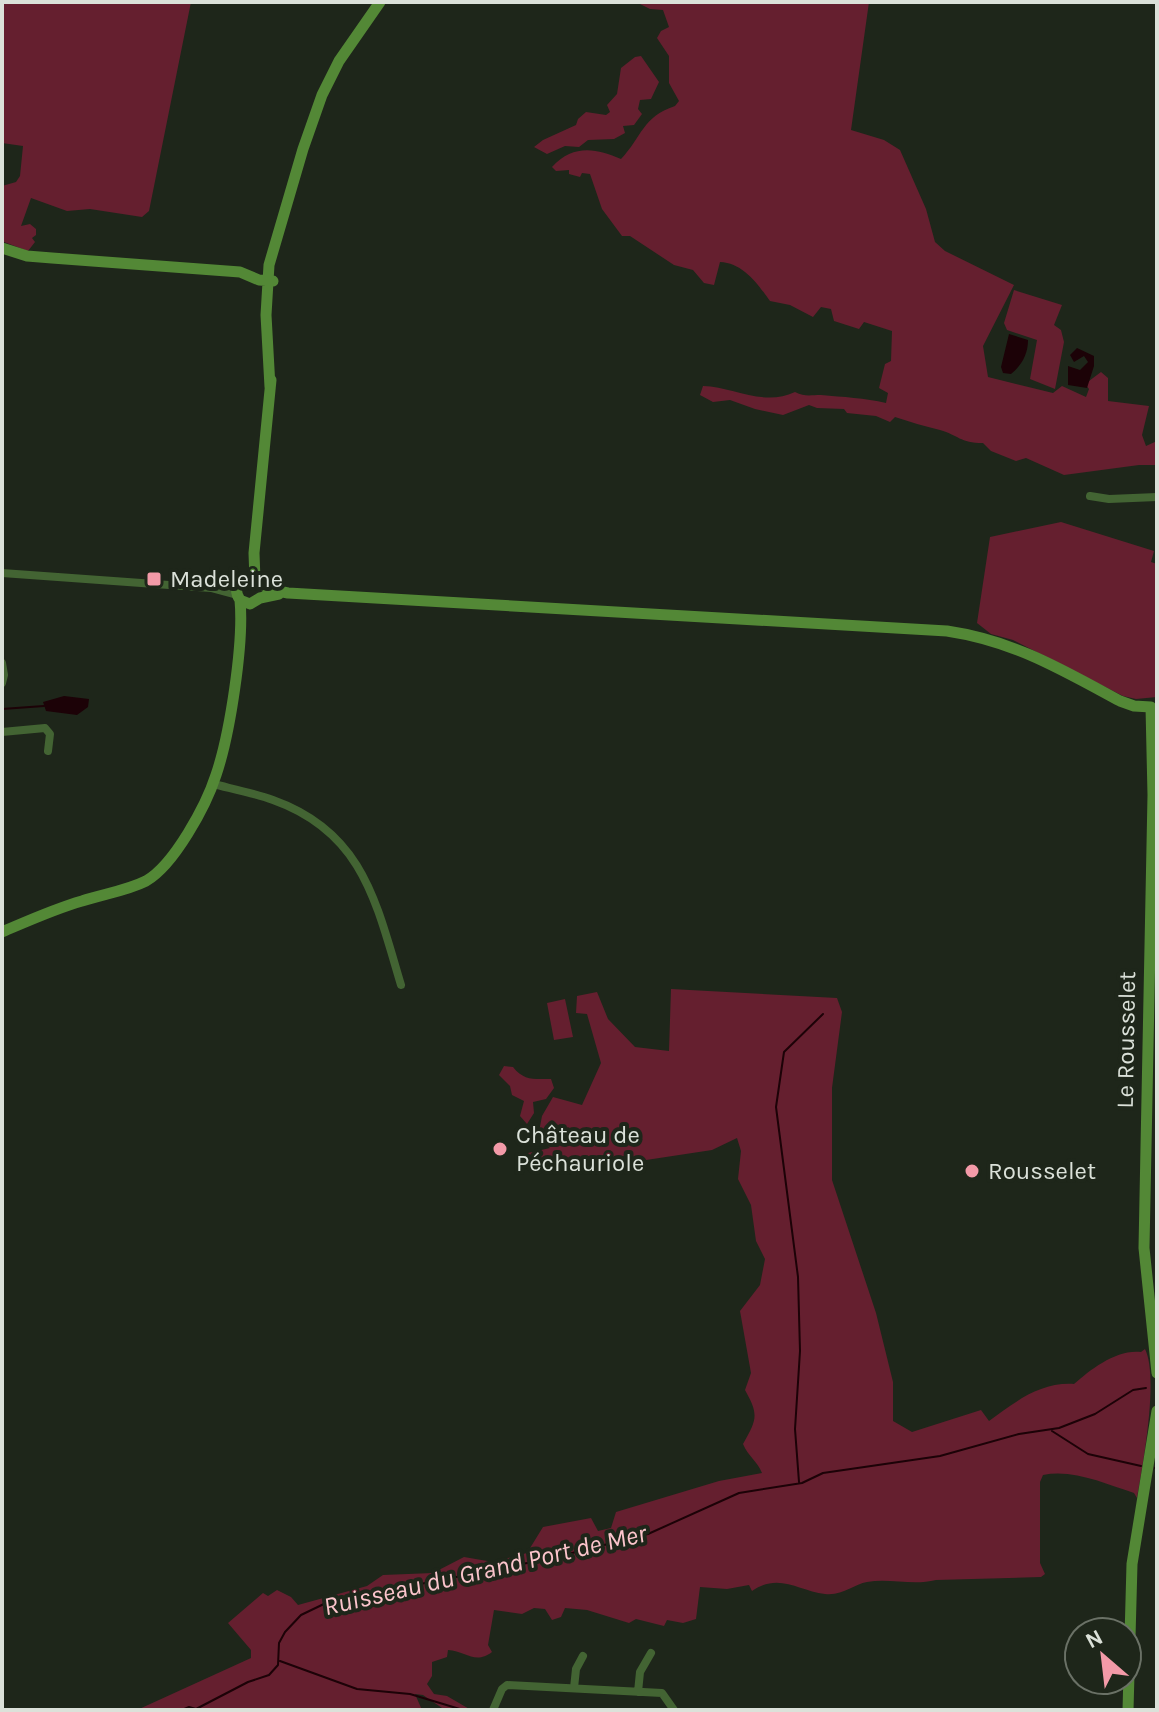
<svg xmlns="http://www.w3.org/2000/svg" width="1159" height="1712" font-family="Karla,sans-serif">
<style>
.green{fill:#651f2f}
.water{fill:#1c0207}
.lines{fill:none;stroke-linecap:round;stroke-linejoin:round}
.stream{stroke:#1c0207;stroke-width:2}
.street{stroke:#436433;stroke-width:8}
.secondary{stroke:#538836;stroke-width:11}
.poi-dot{fill:#f39aa8;stroke:#1e261a;stroke-width:3}
.labels{text-anchor:middle;dominant-baseline:central;stroke-width:8;stroke-linejoin:round;paint-order:stroke}
.poi-label{font-size:24px;fill:#dbe1d9;stroke:#1e261a;text-anchor:start}
.street-label{font-size:24px;fill:#dbe1d9;stroke:#1e261a}
.water-label{font-size:26px;font-style:italic;fill:#fcc5cc;stroke:#1e261a}
</style>
<rect width="100%" height="100%" fill="#1e261a"/>
<path class="green" d="M2,2H191L149,211L142,217L90,209L67,211L31,198L21,226L30,224L36,229V235L32,238L35,242L28,251L4,242L2,186L16,182L20,176L23,146L2,143Z
M636,2H869L851,130L884,140L900,150L926,209L935,242L945,251L1014,285L983,346L988,377L1053,393L1062,386L1086,397L1089,389L1085,384L1101,372L1108,378V401L1149,406L1142,435L1146,446L1157,441V465H1139L1064,475L1026,458L1016,461L991,451L983,443C960,443 958,435 940,430C924,426 910,422 895,417L890,422L876,416L847,413L844,409L817,408L809,405L783,415L755,409L730,400L713,402L700,395L703,386C734,387 764,407 795,392C805,397 810,395 821,395C843,397 865,398 886,403L888,393L879,388L885,364L891,361L892,331L864,322L859,329L834,321L831,309L821,307L813,317L790,305L770,301C757,283 743,263 720,262L714,285L704,283L693,270L674,265L630,236H622L602,209L590,174L582,173L580,177L569,174V170L556,171L552,167C573,144 596,148 621,159C642,137 642,117 675,106L679,101L669,83V56L657,38L661,31L669,27L663,10L650,9Z
M641,56L659,82L651,99L640,100L638,109L642,114L634,125L623,126L625,133L614,139L588,140L579,147L565,146L547,154L534,147L543,140L576,125L578,119L586,112L606,115L610,112L607,105L617,94L621,68L635,57Z
M1014,290L1062,305L1054,325L1061,330L1064,342L1055,389L1030,379L1037,340L1007,330L1004,323Z
M1061,522L1154,551L1151,562L1157,564V697L1136,699L1123,696L1013,640L991,634L977,623L990,537Z
M671,989L837,998L842,1012L832,1088V1180L876,1313L893,1382V1421L912,1432L981,1410L989,1421C1015,1402 1040,1382 1074,1384C1091,1369 1117,1349 1141,1352L1145,1349C1159,1377 1143,1464 1137,1498L1134,1493C1105,1484 1074,1469 1043,1475L1040,1482V1563L1045,1574L1041,1577L936,1580C913,1586 890,1578 867,1582C854,1584 843,1596 825,1594C799,1591 779,1572 752,1591L749,1585L727,1589L700,1587L696,1619L683,1623L667,1620L664,1626L636,1619L629,1623L587,1610L565,1608L561,1617L552,1620L545,1609L534,1608L522,1614L494,1610L488,1645L492,1652C475,1665 466,1651 448,1650L447,1657L432,1662V1676L427,1684L434,1694L447,1696L471,1710H445L423,1695L415,1694L422,1710H137L251,1658V1650L228,1623L263,1593L268,1596L277,1590L291,1597L298,1605L367,1586L383,1575L433,1573L464,1557L493,1562L527,1553L543,1527L591,1518L598,1531L611,1528L616,1512L719,1481L762,1473C757,1461 748,1456 743,1444C757,1419 759,1415 745,1390L751,1373L740,1311L760,1285L765,1259L756,1241L751,1205L738,1179L741,1151L737,1138L712,1150L633,1162L623,1156L595,1162L589,1168C579,1163 567,1162 559,1170H547L545,1164L530,1168L528,1153L550,1148L538,1137L542,1116L553,1097L582,1105L601,1063L587,1014L576,1013L577,996L597,992L608,1019L635,1047L669,1051Z
M565,999L573,1037L554,1040L547,1003Z
M504,1066L513,1067C524,1081 534,1079 551,1079L554,1088L546,1099L533,1102L534,1113L527,1124L520,1116L524,1101L512,1095L510,1086L499,1075Z"/>
<path class="water" d="M1009,334L1028,340C1028,354 1022,365 1011,374L1003,373L1001,367Z
M1077,348L1094,356V366L1087,388L1068,385V366L1080,370L1088,362L1084,356L1074,362L1070,355Z
M64,696L89,699L88,707L77,715L46,711L43,702Z"/>
<g class="lines">
<path class="stream" d="M2,709L44,706
M1052,1431L1088,1454L1141,1466
M1155,1468H1157
M799,1482L795,1429L800,1351L798,1277L776,1107L784,1052L823,1014
M280,1661L357,1689L410,1694L463,1710
M182,1710L189,1707L196,1709L248,1682L269,1675L278,1665L279,1643L285,1632L301,1615L328,1602L548,1559L648,1534L739,1493L802,1483L823,1473L940,1456L1019,1434L1059,1428L1095,1414L1133,1390L1146,1388"/>
<path class="street" d="M1090,496L1109,499L1157,497
M2,573L211,588L237,595
M2,663L4,675L2,683
M2,732L45,728L50,734L48,751
M213,784C233,789 254,793 273,800C363,832 376,902 401,985
M574,1688L576,1669L583,1656
M638,1692L640,1672L651,1653
M493,1710L502,1689L507,1685L662,1693L674,1710"/>
<path class="secondary" d="M2,248L27,256L52,258L240,272L259,280L273,281
M270,387L266,315L269,265L303,149L322,95L339,61L380,2
M255,580L254,553L271,380
M250,604L240,600C234,591 236,583 245,578L255,580L268,589L288,593L947,631C1014,641 1061,669 1120,701L1134,706L1151,707L1153,795L1144,1248L1157,1373
M250,604L260,598L279,594
M2,932C28,921 54,909 82,901C103,894 126,891 146,881C174,865 206,806 216,775C230,734 244,643 240,600
M1128,1710L1132,1564L1157,1411"/>
</g>
<g class="poi-dot">
<rect x="146" y="571" width="16" height="16" rx="4"/>
<circle cx="500" cy="1149" r="8"/>
<circle cx="972" cy="1171" r="8"/>
</g>
<g class="labels">
<g class="poi-label">
<text x="170" y="579">Madeleine</text>
<text x="516" y="1135">Château de<tspan x="516" dy="28">Péchauriole</tspan></text>
<text x="988" y="1171">Rousselet</text>
</g>
<g class="street-label">
<text transform="translate(1126 1040) rotate(-89)">Le Rousselet</text>
</g>
<g class="water-label">
<text transform="translate(485 1570) rotate(-13)">Ruisseau du Grand Port de Mer</text>
</g>
</g>
<rect width="1159" height="1712" fill="none" stroke="#dbe1d9" stroke-width="8"/>
<g transform="translate(1103 1656) rotate(332)"><circle r="38" fill="#1e261a" stroke="#6a7166" stroke-width="2"/>
<path d="M0-6L14 30L0 20L-14 30Z" fill="#f39aa8"/>
<text y="-12" font-size="22" font-weight="bold" text-anchor="middle" fill="#dbe1d9">N</text>
</g>
</svg>
